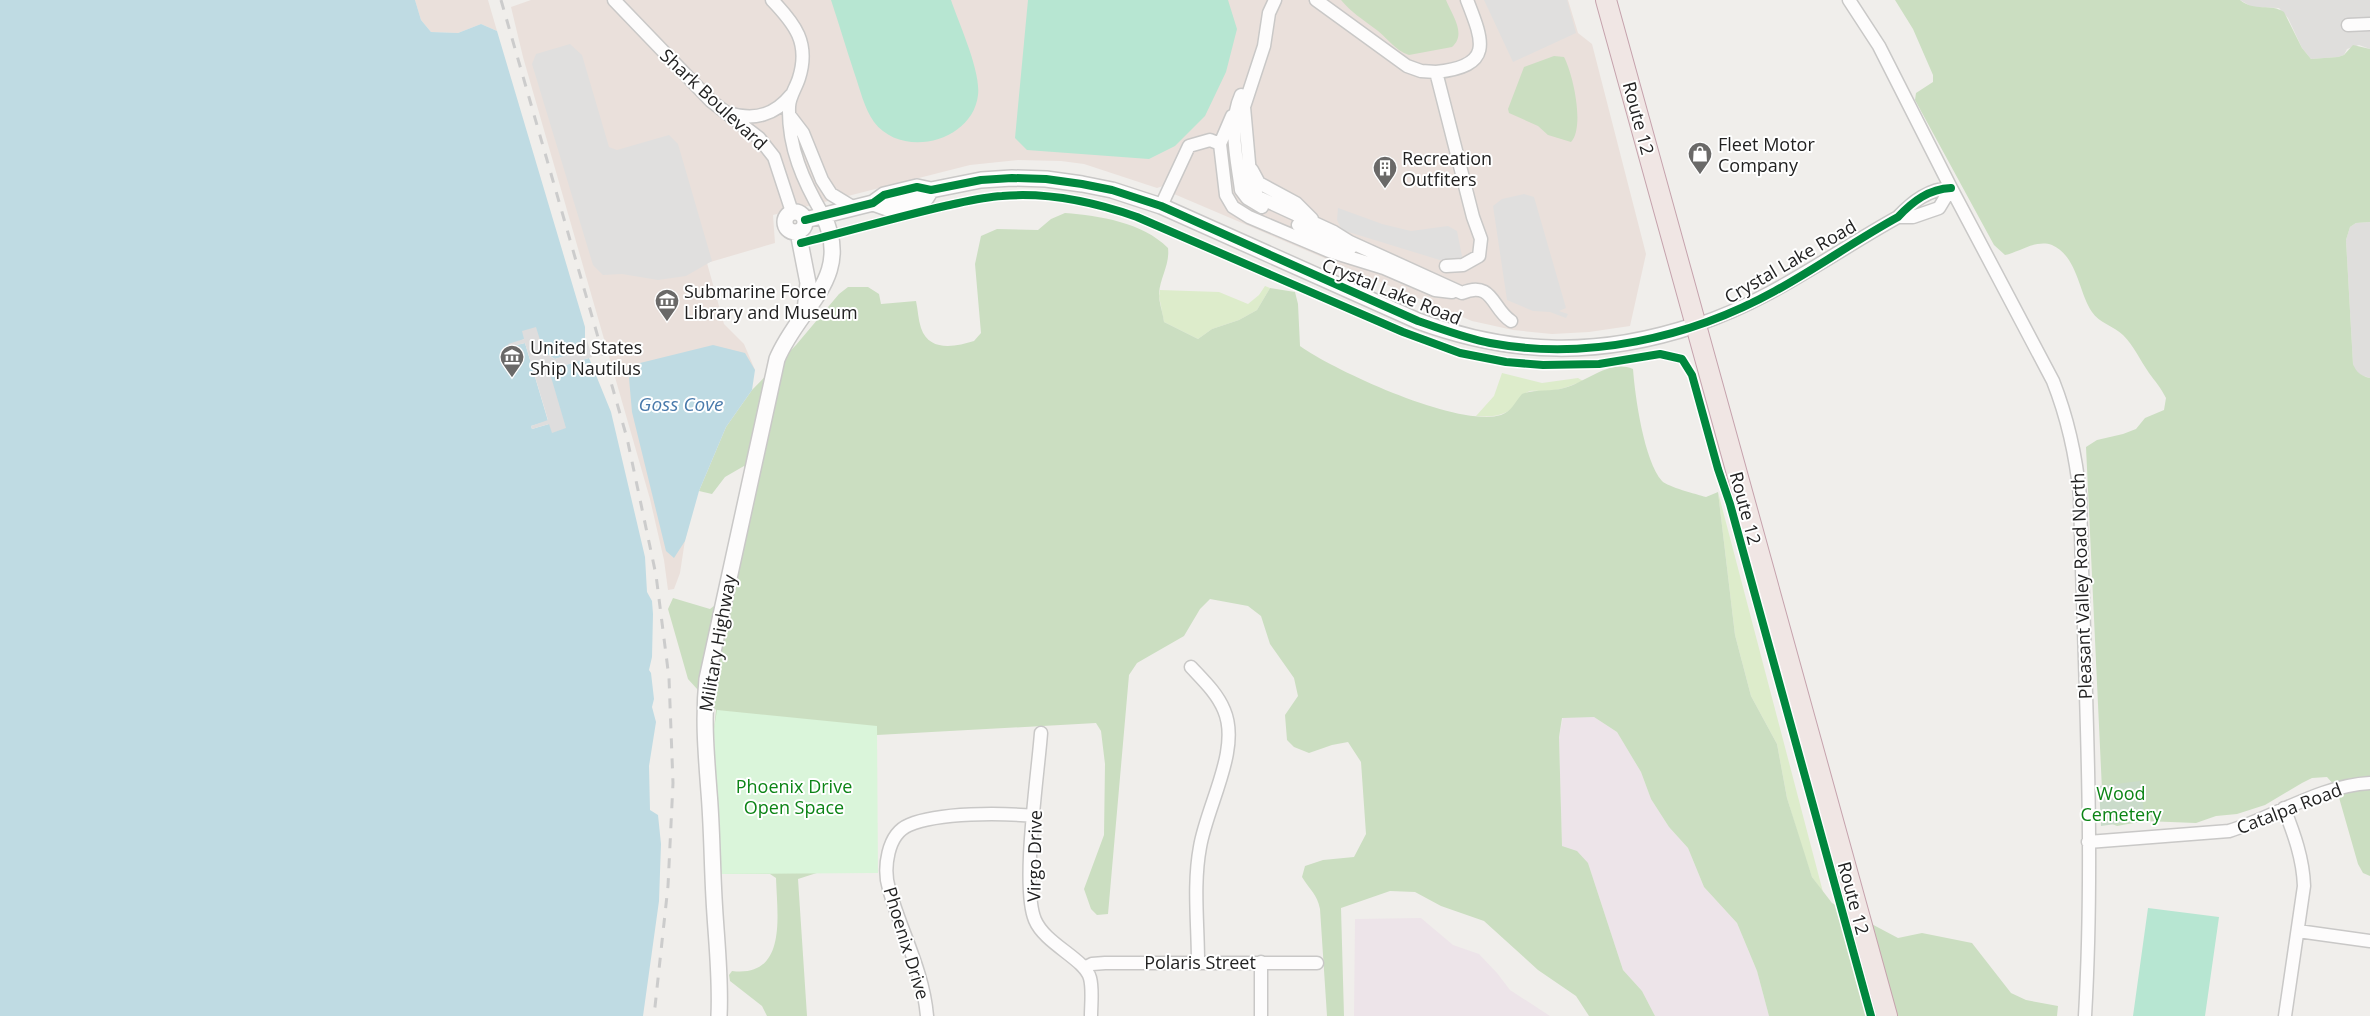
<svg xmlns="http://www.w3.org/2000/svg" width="2370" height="1016" font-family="'Open Sans',sans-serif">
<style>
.residential{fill:#dfdedc}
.industrial{fill:#ede4e9}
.military{fill:#eae0db}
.grass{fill:#ddeccb}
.forest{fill:#cbdec1}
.cemetery{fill:#cadbca}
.park{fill:#daf5da}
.pitch{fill:#b7e6d2}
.parking{fill:#e0dfde}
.water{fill:#bfdbe3}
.pier{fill:#dedddd}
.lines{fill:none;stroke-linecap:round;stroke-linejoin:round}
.minor-casing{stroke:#c9c8c7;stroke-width:15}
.tertiary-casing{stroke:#c9c8c7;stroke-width:18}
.trunk-casing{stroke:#c5a2ac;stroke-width:22}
.minor{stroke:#fdfcfc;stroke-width:12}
.tertiary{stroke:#fdfcfc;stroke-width:15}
.trunk{stroke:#f0e6e4;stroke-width:20}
.rail{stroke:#ccc;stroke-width:3;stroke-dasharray:10 10;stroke-linecap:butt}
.cycleway-casing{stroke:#fff;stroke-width:11}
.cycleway{stroke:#00873e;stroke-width:8}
.labels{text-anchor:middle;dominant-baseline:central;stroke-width:4;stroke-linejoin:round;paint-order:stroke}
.street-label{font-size:18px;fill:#222;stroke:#fff}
.poi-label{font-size:18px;fill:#222;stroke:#fff;text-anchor:start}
.park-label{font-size:18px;fill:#0c8416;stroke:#fff}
.water-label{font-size:19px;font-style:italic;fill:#4a7aab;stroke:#fff}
</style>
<rect width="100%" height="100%" fill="#f0eeeb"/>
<path class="residential" d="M2240,0H2370V49L2359,45L2347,49L2344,55L2338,57L2311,59L2302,48L2288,18L2279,8L2252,7Z
M2370,222V378L2361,375L2355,371L2353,364L2346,240L2350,227L2356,223Z"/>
<path class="industrial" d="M1563,717H1594L1617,732L1641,772L1651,799L1669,827L1688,848L1704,887L1737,923L1757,971L1769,1016H1655L1642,991L1623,970L1588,863L1562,846L1559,737Z
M1421,918L1453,945L1479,954L1497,973L1510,990L1550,1016H1354L1355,919Z"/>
<path class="military" d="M415,0H488L497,31L481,24L458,33L431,32L421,20Z
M531,0H1568L1578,33L1592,44L1646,254L1630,326L1589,332L1552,334L1513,330L1472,321L1174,194L1175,190L1163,186L1157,188L1084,164L1061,161L1018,160L970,165L773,215L775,243L707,263L724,324L744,344L755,370L708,450L685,540L680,573L674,589L668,590L664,560L650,499L523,57L511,7Z"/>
<path class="grass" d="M1265,286L1270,288L1257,310L1239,320L1212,329L1198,339L1164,322L1159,296L1160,290L1219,292L1248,304L1259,295Z
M1502,373L1542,383L1578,378L1583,381C1572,385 1561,390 1549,391C1543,392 1535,390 1530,391C1521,394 1519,401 1513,407C1504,417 1488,417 1476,416L1494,396Z
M1718,492L1823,892L1812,877L1803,851L1787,798L1777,744L1751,696L1735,635Z"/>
<path class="forest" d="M1341,0H1446C1452,15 1467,34 1452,47L1409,55C1395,51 1386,36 1374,28C1362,19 1351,12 1341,0Z
M1895,0H2240C2254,12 2271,3 2284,12L2302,48L2311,59L2338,57L2344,55L2353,45L2370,49V222L2356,223L2350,227L2346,240L2353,364C2356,372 2361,376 2370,378V876L2363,873L2358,864L2336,787L2327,777L2312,778L2302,783L2265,805L2237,814L2216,816L2196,823L2145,821L2117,826L2110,823L2102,790L2086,447L2097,440L2123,434L2136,429L2145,418L2164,410L2166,398C2161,388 2155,381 2149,373C2140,360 2134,346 2123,335C2114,326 2099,323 2092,312C2078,291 2078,257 2052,245C2036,239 2020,252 2005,255L1994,245L1915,100L1916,93L1933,82V75L1913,29Z
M1554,56L1564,57C1573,74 1585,127 1571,142L1548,135L1538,126L1509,113L1508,109L1524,67Z
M1065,213C1100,216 1142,222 1168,248C1170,265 1160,277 1159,294C1159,303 1163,313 1164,322L1198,339L1212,329L1239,320L1257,310L1270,288L1295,292L1298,304L1300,346C1335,371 1459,428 1501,415C1512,411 1515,402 1522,394C1536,389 1550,392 1564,388C1587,382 1609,359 1633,369C1635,396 1644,461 1662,481C1668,487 1696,494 1706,497L1718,492L1735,635L1751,696L1777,744L1787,798L1812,877L1832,903L1898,938L1922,933L1972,943L2011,993L2026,1000L2058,1006L2057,1016H1769L1757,971L1737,923L1704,887L1688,848L1669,827L1651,799L1641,772L1617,732L1594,717L1562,718L1559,737L1562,846L1577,851L1588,863L1623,970L1642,991L1655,1016H1589L1576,996L1538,970L1484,921L1441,906L1415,892L1390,891L1341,908L1344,1016H1327L1320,909C1317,894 1310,890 1302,877L1305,866L1323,860L1354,857L1366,834L1361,762L1348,742L1332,745L1309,753L1294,747L1287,740L1285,715L1298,696L1294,678L1270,644L1261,616L1248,606L1210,599L1200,609L1184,636L1137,663L1129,675L1108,914L1097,915L1091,909L1084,889L1104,835L1105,764L1101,731L1096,723L877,735L862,760L829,869L798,879L807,1016H767L762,1006L730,981L729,975L732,971C788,978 777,914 776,878L770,874H723L719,776L714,729L716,710L688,679L668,609L673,598L710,609L730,594L755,480L744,466L725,477L712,494L699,491L726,427L752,390L796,345L839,294L848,287H868L879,294L881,304L916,301C918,310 918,319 921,328C929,352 955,347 974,341L981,333L975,264L981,236L997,229L1038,230L1051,219Z"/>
<path class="cemetery" d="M2140,781L2145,820L2101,826L2099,786Z"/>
<path class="park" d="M717,710L877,726L878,873L719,874L714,729Z"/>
<path class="pitch" d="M831,0H951C959,24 981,71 978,95C973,141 903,160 874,122C864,108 860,89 854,72C846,48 839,24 831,0Z
M1028,0H1228L1237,29L1226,72L1205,116L1175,146L1149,159L1027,150L1015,138Z
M2148,908L2219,917L2205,1016H2133Z"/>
<path class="parking" d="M1484,0H1567L1576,33L1513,62Z
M570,44L582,55L609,147L617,150L669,135L678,144L712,261L686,276L658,280L622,274L603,275L593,265L532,64L536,54Z
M1524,194L1534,197L1566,308L1559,311L1568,314L1566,318L1550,312L1533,311L1507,300L1493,206L1502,199Z
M1338,208L1382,224L1411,231L1448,226L1457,231L1463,261L1456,265L1342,230L1337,220Z"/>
<path class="water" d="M0,0H415L421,20L431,32L458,33L481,24L497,31L585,327V341L576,344L579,352L555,359L524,339L509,347L525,343L548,421L531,426L532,429L549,424V370L589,358L611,412L645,557L647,592L652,601L653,614L652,657L649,670L651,673L654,699L652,707L656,722L649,766L650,810L658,815L661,844L659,901L643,1016H0Z
M713,345L745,353L755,370L752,390L726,427L699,491L685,541L674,558L666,551L632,412L629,378L636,364Z"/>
<path class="pier" d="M536,327L544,353L555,359L578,352L576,343L587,340L592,357L549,370L566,428L552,433L549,424L532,429L531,426L548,420L525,343L509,347L508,344L524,339L522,331Z"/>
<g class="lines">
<defs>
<path id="minor" d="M614,0L711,101L759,138L774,157L792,212
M772,0C795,24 810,43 799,78C796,88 789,97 789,107C788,147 803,181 823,215
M1275,0L1269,13L1264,46L1244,107L1251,185L1258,197L1334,232L1350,242L1462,293C1493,280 1492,309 1511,321
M1316,0L1407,66L1421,71L1436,72L1473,217L1481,239L1479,256L1463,265L1446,266
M1849,0L1879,46L1951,188L2053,381C2068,419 2076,456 2080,496C2084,669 2095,843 2085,1016
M2348,25L2370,24
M1436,72C1493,66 1484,43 1467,0
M1241,95C1228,124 1237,159 1241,190L1247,198L1262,207
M729,113C753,121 775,115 791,95
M790,116L803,133L822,180L831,194L854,208
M1232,116L1220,144L1226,195L1233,207L1249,217L1329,251L1384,268L1435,290L1452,292
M1252,170L1259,183L1296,203L1312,219
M1161,206L1189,146L1210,140L1220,144
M1898,217H1913L1939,208L1951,188
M1298,225L1350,249
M1696,325C1770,301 1831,254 1898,217C1913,201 1929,189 1951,188
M1191,667C1203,680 1217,693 1224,710C1241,749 1207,805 1200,847C1193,884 1198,924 1198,962
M1041,733C1038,774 1021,887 1035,920C1045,944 1085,959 1090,978C1093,989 1091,1004 1091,1016
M2284,808C2294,834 2303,858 2304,886L2285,1016
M2088,842L2229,831C2277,816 2319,786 2370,783
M2298,931L2370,941
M1084,968L1092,964L1105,963H1317
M927,1016C923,970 901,932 889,889C883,869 887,834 909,825C939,812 1002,813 1034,816
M1261,1016V962"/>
<path id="tertiary" d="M873,203L887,208L921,200L926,198L931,190
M785 222a10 10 0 1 1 20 0a10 10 0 1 1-20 0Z
M805,220L873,203L884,195L917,187L931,190L981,180L1012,178L1046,179L1082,184L1112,190L1161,206L1418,321C1513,356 1600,357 1696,325
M798,232L808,283L805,311
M719,1016C721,976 716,938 714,898C712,863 712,827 709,792C706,752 703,719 707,679L777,359C799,306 854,278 823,215"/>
<path id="trunk" d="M1606,0L1887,1016"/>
</defs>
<use href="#minor" class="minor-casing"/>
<use href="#tertiary" class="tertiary-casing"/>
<use href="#trunk" class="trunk-casing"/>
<use href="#minor" class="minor"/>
<use href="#tertiary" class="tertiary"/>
<use href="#trunk" class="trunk"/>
<path class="rail" d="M501,0L627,438L656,575L669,678L673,783L668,886L654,1016"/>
<defs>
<path id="cycleway" d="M805,220L873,203L884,195L917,187L931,190L981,180L1012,178L1046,179L1082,184L1112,190L1161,206L1418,321C1442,329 1465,338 1490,343C1586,361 1690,338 1775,291C1817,268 1856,240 1898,217C1913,201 1929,189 1951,188
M801,243C849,231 897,217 945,206C964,202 983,197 1002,196C1047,192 1094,202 1137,217L1403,332L1460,353L1506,362L1543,365L1599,364L1660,354L1682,359L1692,375L1718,469L1730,504L1871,1016"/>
</defs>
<use href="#cycleway" class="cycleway-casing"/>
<use href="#cycleway" class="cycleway"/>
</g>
<defs>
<symbol id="shop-pin" viewBox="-11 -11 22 30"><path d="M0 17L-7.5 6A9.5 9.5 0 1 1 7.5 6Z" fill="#6a6968" stroke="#fff"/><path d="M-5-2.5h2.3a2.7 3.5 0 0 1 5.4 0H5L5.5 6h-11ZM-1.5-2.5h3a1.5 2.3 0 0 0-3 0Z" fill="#fff"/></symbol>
<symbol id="building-pin" viewBox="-11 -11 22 30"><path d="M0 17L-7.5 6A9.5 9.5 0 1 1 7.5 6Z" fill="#6a6968" stroke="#fff"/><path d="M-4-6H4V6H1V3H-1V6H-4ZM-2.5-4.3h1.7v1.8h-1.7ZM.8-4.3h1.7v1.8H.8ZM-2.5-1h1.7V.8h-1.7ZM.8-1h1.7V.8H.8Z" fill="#fff"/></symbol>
<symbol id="museum-pin" viewBox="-11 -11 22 30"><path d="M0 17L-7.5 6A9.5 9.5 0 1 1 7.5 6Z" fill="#6a6968" stroke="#fff"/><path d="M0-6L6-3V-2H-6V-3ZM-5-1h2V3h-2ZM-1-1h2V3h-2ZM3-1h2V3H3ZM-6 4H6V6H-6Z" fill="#fff"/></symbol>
</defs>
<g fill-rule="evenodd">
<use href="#shop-pin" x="1686" y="140" width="28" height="38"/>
<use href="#building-pin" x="1371" y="154" width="28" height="38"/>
<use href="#museum-pin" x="653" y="287" width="28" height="38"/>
<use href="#museum-pin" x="498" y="343" width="28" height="38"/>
</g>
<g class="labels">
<g class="street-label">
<text transform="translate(714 99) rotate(43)">Shark Boulevard</text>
<text transform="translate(1639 118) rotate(75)">Route 12</text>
<text transform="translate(1790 261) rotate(-30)">Crystal Lake Road</text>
<text transform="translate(1392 291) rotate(22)">Crystal Lake Road</text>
<text transform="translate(1746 508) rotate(75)">Route 12</text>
<text transform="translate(2081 586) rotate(-92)">Pleasant Valley Road North</text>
<text transform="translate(717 643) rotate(-80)">Military Highway</text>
<text transform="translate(2289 808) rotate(-21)">Catalpa Road</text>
<text transform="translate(1034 856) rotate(-89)">Virgo Drive</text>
<text transform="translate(1854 898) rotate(75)">Route 12</text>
<text transform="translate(907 943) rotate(73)">Phoenix Drive</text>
<text x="1200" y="962">Polaris Street</text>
</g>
<g class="poi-label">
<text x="1718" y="144">Fleet Motor<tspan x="1718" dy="21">Company</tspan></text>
<text x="1402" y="158">Recreation<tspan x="1402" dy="21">Outfiters</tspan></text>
<text x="684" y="291">Submarine Force<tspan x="684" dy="21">Library and Museum</tspan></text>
<text x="530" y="347">United States<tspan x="530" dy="21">Ship Nautilus</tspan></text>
</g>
<g class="park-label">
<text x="794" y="786">Phoenix Drive<tspan x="794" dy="21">Open Space</tspan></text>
<text x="2121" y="793">Wood<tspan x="2121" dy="21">Cemetery</tspan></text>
</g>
<g class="water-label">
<text x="681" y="404">Goss Cove</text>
</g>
</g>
</svg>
